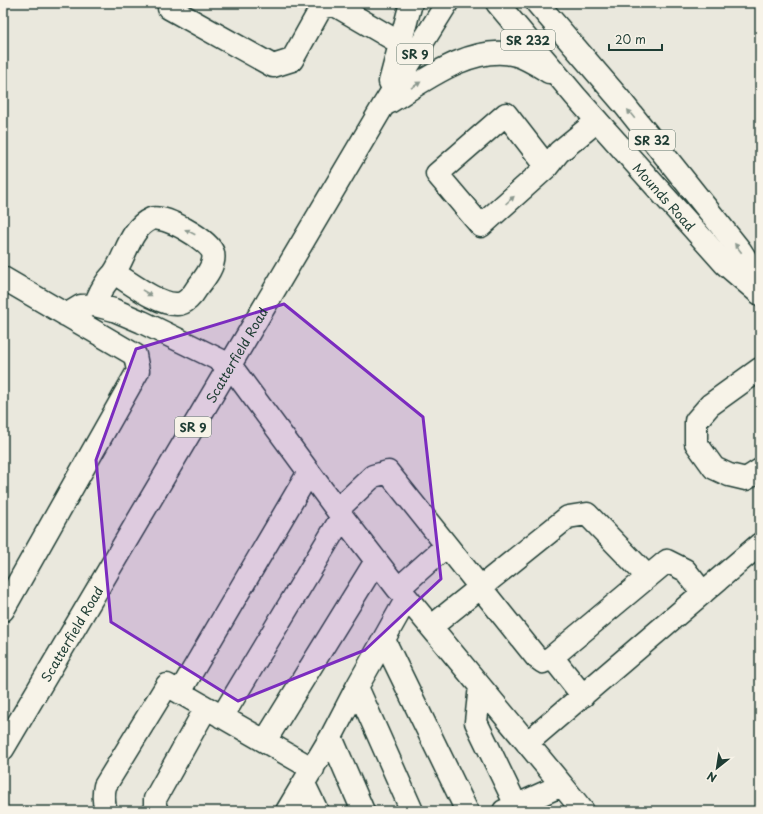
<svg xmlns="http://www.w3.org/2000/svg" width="763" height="814" font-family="'Playpen Sans',sans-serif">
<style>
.building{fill:#b2b8ae;stroke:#1f3d34}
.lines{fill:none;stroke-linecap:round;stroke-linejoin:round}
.minor-casing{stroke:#1f3d34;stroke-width:25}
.major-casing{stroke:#1f3d34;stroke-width:25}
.minor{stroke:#f7f3e8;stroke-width:22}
.major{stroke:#f7f3e8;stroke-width:22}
.oneway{fill:#8b988e}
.marked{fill:#7b2cbf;fill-opacity:0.2;stroke:#7b2cbf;stroke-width:3;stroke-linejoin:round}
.labels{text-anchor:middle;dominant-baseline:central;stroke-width:3;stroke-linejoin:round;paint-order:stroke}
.shield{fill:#f7f3e8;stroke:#60746a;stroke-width:1}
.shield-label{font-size:12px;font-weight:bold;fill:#1f3d34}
.street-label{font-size:13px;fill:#1f3d34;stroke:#f7f3e8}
</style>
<rect width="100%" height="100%" fill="#eae8dd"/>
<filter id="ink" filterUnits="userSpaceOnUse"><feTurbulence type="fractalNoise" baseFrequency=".025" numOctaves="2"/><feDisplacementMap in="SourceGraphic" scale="8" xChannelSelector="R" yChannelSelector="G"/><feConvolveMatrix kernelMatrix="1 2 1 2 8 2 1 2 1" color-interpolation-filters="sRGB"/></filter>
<g filter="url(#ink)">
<path class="building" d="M549,805L552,811H534Z"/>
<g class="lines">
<defs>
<path id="minor" d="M169,3V8L273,66L292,60L321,8L333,4L400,43
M547,167L506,114L437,174L481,226L547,167L559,152L597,121
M3,278L135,355L138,371L3,610
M95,305C98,297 101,289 106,283C108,279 111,277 114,273C126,256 130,228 151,219C164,214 209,240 213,253C216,265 204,279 197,288C193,295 185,305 176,304C157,304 131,283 114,273
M66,315L81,306L95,305L114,310L142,322L230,365L337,510L373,476L388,472L536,657L543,662L552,657
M760,369L710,405L696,421V443L714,468L729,475L746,479L760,470
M337,510L398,589L407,598
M398,589L446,546
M431,627L568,517L587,514L648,577
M384,640L467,811
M480,686L476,722L516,805
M357,687L412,811
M180,692L309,472
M583,696L552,657L667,561L685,570L703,593
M222,717L342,517
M331,737L363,811
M265,741L376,561
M527,743L760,544
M304,784L317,811
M562,785L583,811
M106,811C103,802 103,795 105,786L167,685L313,769
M157,811L155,806V799L206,708
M287,811L331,737L357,687L407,598L562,785L504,811"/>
<g id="major">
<path id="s1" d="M497,3L576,97L725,264L760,294"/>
<path d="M537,3L622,102L740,250L760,281"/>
<path d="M390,82L411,3"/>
<path d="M388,103C423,81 473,43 516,55C527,58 539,66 549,72"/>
<path id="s2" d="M3,749L383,106L447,3"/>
</g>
</defs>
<use href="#minor" class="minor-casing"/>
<use href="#major" class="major-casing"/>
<use href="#minor" class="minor"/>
<use href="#major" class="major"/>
</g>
<defs><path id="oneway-solid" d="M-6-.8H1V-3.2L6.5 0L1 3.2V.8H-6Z"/></defs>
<g class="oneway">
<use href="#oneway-solid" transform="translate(416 85) rotate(-32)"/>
<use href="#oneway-solid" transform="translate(631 114) rotate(-129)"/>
<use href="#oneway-solid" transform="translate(510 200) rotate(-42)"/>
<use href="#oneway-solid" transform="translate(190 232) rotate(-153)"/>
<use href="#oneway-solid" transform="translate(738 248) rotate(-127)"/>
<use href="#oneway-solid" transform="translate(147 293) rotate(31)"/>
</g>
</g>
<path class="marked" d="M284,304L423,417L441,579L365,650L238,701L111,622L96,460L136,349Z"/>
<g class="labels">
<g class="shield">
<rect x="501" y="30" width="54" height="20" rx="3"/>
<rect x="397" y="44" width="36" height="20" rx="3"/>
<rect x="629" y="130" width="46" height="20" rx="3"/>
<rect x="175" y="417" width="36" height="20" rx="3"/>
</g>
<g class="shield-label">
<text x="528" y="40">SR 232</text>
<text x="415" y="54">SR 9</text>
<text x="652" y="140">SR 32</text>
<text x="193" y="427">SR 9</text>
</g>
<g class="street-label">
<text stroke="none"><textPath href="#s1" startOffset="256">Mounds Road</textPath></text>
<text stroke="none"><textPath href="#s2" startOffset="458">Scatterfield Road</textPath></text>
<text stroke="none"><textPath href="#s2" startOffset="134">Scatterfield Road</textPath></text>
</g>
</g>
<rect width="763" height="814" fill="none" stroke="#f7f3e8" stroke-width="16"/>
<rect x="8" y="8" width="747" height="798" fill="none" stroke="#1f3d34" stroke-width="1.5" filter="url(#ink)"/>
<g transform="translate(717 768) rotate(210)" stroke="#f7f3e8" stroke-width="3" paint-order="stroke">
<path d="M0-3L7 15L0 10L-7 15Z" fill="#1f3d34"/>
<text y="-6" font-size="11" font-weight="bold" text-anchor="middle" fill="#1f3d34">N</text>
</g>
<path d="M609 44v6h53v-6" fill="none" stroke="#1f3d34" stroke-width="2"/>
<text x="615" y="44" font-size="12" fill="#1f3d34" stroke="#f7f3e8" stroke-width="3" paint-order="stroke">20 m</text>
</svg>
